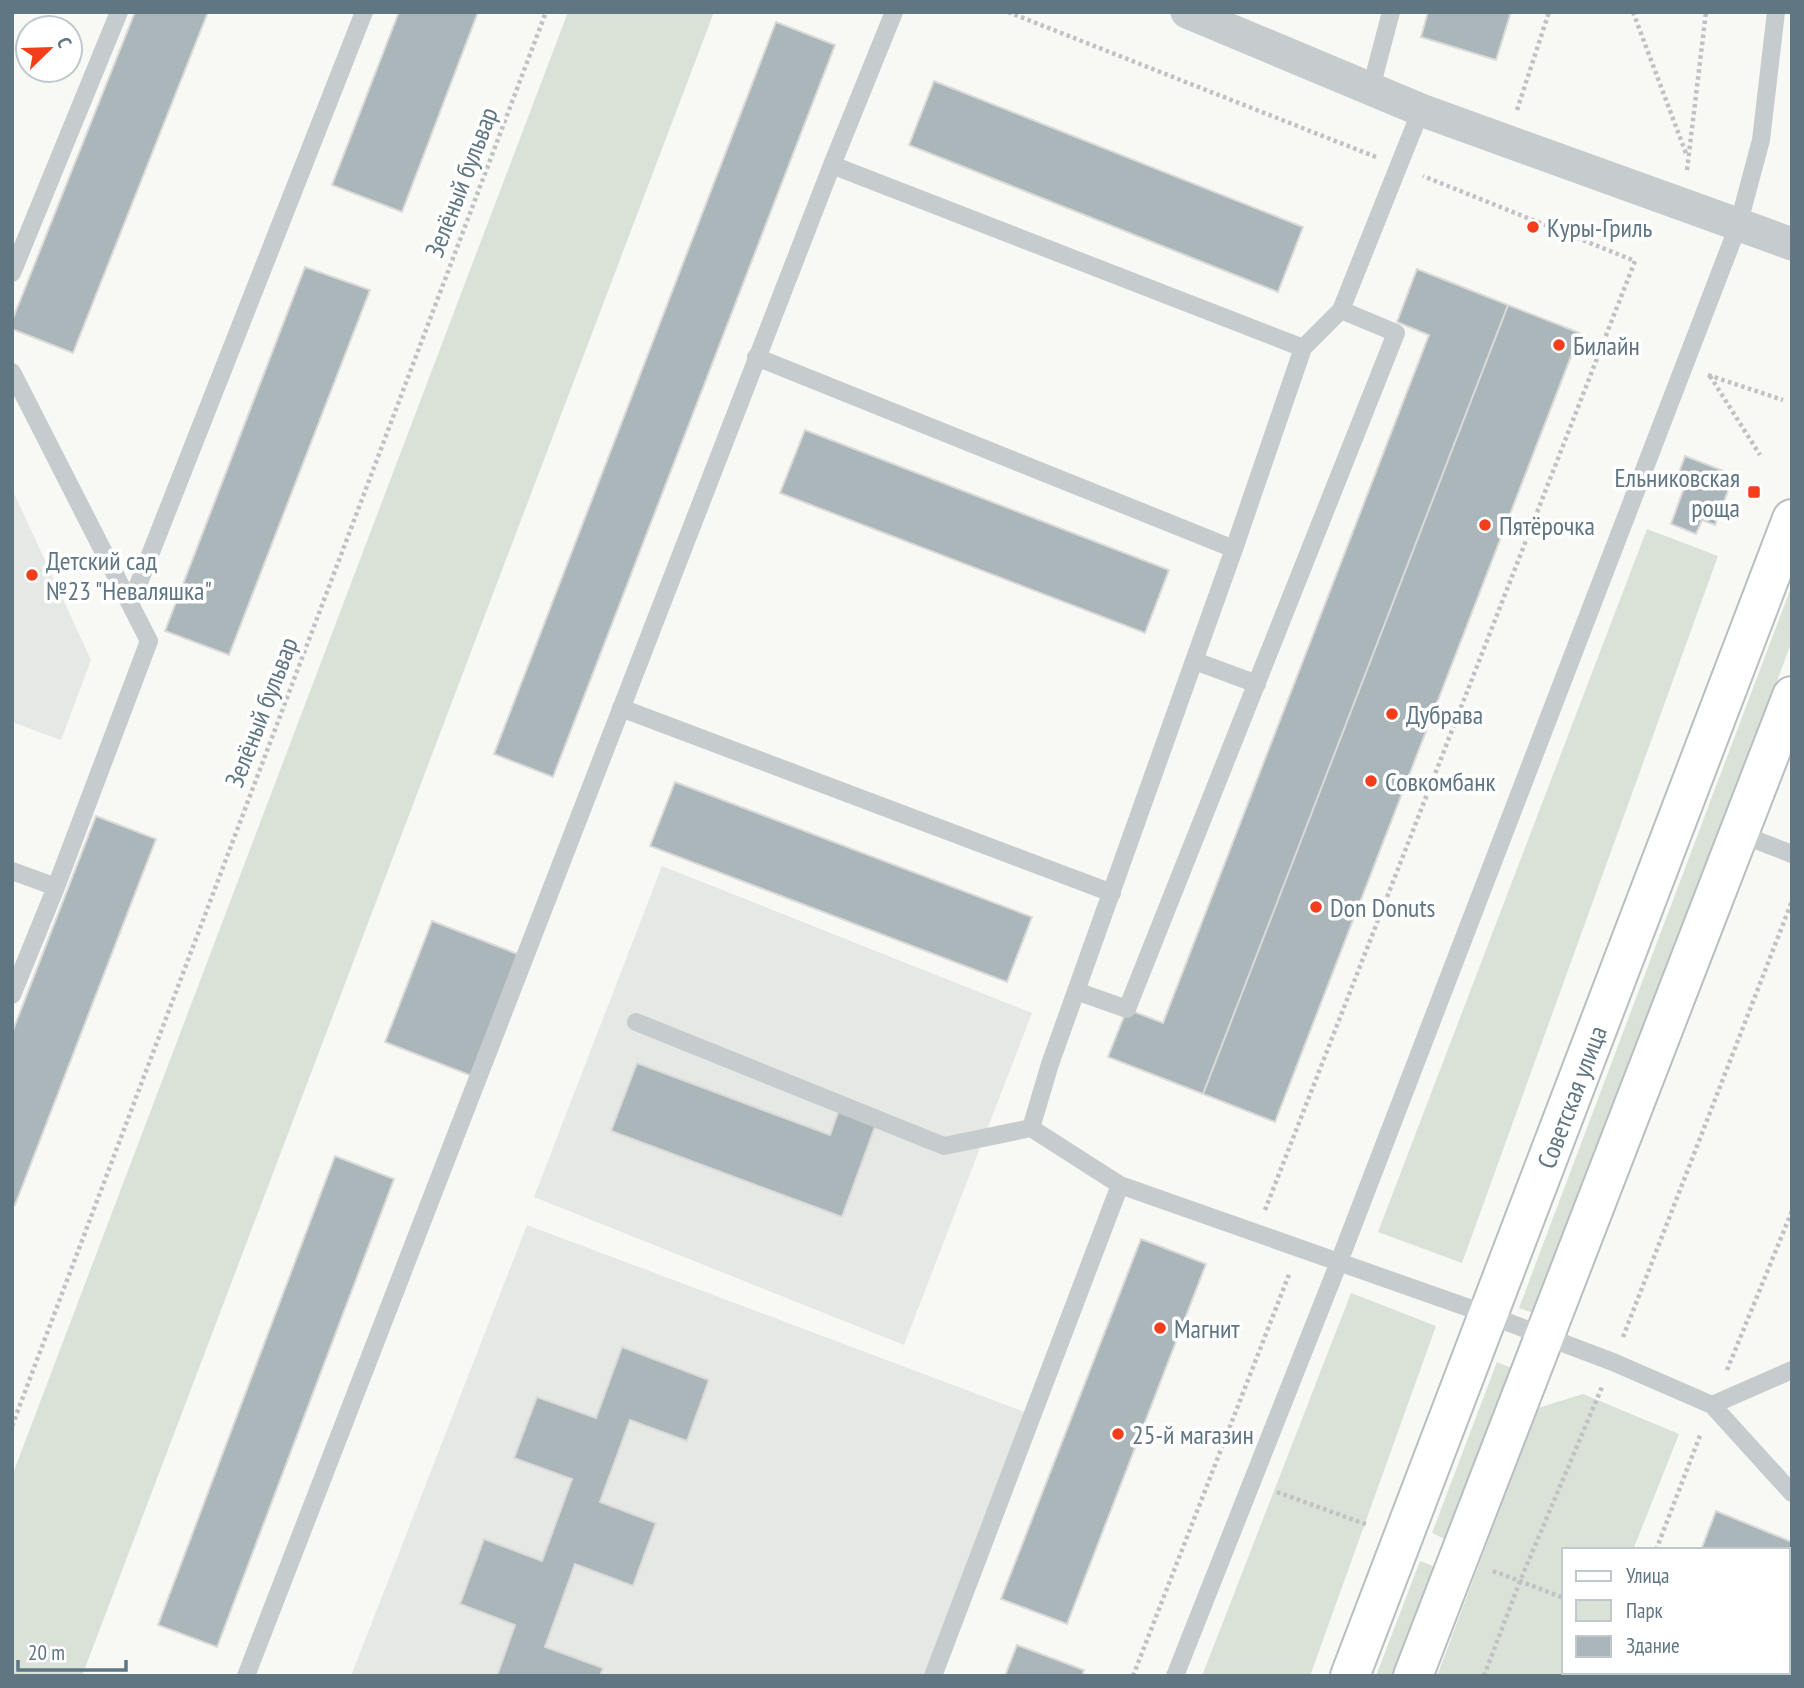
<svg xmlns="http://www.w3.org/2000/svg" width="1804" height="1688" font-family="'PT Sans Narrow',sans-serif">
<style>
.built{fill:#e6e8e6}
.green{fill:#dae1d6}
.building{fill:#abb6bb;stroke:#dadad8;stroke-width:2}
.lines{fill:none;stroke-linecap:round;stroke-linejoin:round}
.primary-casing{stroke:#b8bec1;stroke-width:42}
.path{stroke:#bfc2c4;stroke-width:4.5;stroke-dasharray:3.5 3.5;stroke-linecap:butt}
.lane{stroke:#c6cbce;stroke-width:18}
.street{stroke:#c6cbce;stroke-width:33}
.primary{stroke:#fff;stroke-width:38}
.poi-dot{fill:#f33d1b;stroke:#fff;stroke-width:2.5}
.labels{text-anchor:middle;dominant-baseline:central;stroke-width:7;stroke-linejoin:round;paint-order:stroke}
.street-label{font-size:26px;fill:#607683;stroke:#fff}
.poi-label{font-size:26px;fill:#607683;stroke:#fff;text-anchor:start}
</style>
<rect width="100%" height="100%" fill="#f8f8f5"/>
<path class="built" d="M12,489L91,660L61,740L12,722Z
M662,866L1032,1013L904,1345L534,1197Z
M527,1225L1027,1413L924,1676H351Z"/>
<path class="green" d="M568,12H714L82,1676H12V1476Z
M1647,529L1718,556L1462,1263L1378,1232Z
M1792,585V641L1537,1314L1519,1308Z
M1351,1293L1436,1326L1310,1676H1202Z
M1497,1362L1514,1369L1449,1541L1432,1533Z
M1583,1394L1679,1434L1633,1550H1564V1672H1585L1583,1676H1437L1538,1408Z
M1420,1561L1438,1568L1396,1676H1376Z"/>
<path class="building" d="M135,12H208L73,353L12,329V321Z
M399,12H478L402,212L332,185Z
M1428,12H1511L1496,60L1421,37Z
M776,22L835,45L553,777L494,754Z
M934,81L1303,227L1278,292L909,145Z
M305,267L370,290L229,655L165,631Z
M1417,269L1508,305L1203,1094L1108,1057L1127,1009L1163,1023L1429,335L1397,322Z
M1508,305L1580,333L1275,1122L1203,1094Z
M805,430L1169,570L1145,633L780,493Z
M1685,456L1734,475L1715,525L1702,520L1696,534L1671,524L1685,485L1676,481Z
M675,782L1032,917L1007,982L650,846Z
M96,816L156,839L15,1205L12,1204V1033Z
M432,921L525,957L477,1078L385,1042Z
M637,1063L830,1135L840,1107L877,1121L842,1217L611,1131Z
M335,1156L394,1179L217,1647L158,1625Z
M1141,1239L1206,1264L1067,1624L1001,1599Z
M622,1347L709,1380L687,1441L630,1420L600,1502L656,1523L633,1586L575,1564L545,1647L603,1668L600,1676H497L515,1625L460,1604L484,1539L542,1561L572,1479L514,1458L537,1397L596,1418Z
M1716,1511L1792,1542V1579L1788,1587V1550H1701Z
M1017,1645L1084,1670L1082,1676H1005Z
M1673,1672H1697L1705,1676H1671Z
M1697,1672H1752L1750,1676H1705Z"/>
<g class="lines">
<defs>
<g id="primary">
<path id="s1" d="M1350,1676L1792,519"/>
<path d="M1413,1676L1792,696"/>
</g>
</defs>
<use href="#primary" class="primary-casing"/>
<path class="path" d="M1008,12L1376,157
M1633,12L1687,156
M1517,110L1549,12
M1687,170L1706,12
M1708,375L1783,400
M1710,376L1760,455
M1265,1210L1635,261L1423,176
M1623,1337L1792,901
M1727,1370L1792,1211
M12,1426L546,12
M1277,1492L1368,1525
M1656,1550L1701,1433
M1493,1571L1564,1598
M1133,1676L1290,1272
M1484,1676L1520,1581L1602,1387
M1606,1676L1608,1672"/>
<path class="lane" d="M1371,88L1391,12
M1421,110L1341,310L1303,348L1234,549L1050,1064L1031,1128L1120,1185L1489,1315L1613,1362L1712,1405L1792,1493
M832,165L894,12
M12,273L119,12
M756,357L1234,549
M12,372L149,641L56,887
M131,603L364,12
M1195,661L1257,684
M621,708L1112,893
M1738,833L1792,854
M12,871L56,887L12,995
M1076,991L1127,1009L1396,333L1341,310
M636,1022L944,1146L1031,1128
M1712,1405L1792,1370
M1788,1630L1792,1620
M246,1676L832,165L1303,348
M933,1676L1120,1185
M1175,1676L1339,1262L1738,226L1761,140L1776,12
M1772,1676L1774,1672"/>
<path class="street" d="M1187,12L1421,110L1792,244"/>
<use href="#primary" class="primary"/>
</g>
<g class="poi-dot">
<circle cx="1533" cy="227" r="7"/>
<circle cx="1559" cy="345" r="7"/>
<rect x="1747" y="485" width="14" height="14" rx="3.5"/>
<circle cx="1485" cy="525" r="7"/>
<circle cx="32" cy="575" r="7"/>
<circle cx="1392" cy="714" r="7"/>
<circle cx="1371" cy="781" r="7"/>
<circle cx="1316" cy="907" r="7"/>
<circle cx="1160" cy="1328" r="7"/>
<circle cx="1118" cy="1434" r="7"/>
</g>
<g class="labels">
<g class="street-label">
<text transform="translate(461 182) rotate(-69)">Зелёный бульвар</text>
<text transform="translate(261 712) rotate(-69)">Зелёный бульвар</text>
<text stroke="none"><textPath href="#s1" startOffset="620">Советская улица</textPath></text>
</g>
<g class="poi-label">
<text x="1547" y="227">Куры-Гриль</text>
<text x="1573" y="345">Билайн</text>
<text x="1740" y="477" text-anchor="end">Ельниковская<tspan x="1740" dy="30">роща</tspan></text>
<text x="1499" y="525">Пятёрочка</text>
<text x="46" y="560">Детский сад<tspan x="46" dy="30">№23 "Неваляшка"</tspan></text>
<text x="1406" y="714">Дубрава</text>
<text x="1385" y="781">Совкомбанк</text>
<text x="1330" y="907">Don Donuts</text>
<text x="1174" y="1328">Магнит</text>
<text x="1132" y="1434">25-й магазин</text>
</g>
</g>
<rect width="1804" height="1688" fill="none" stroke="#607683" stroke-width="28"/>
<rect x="1562" y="1548" width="228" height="126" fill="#ffffff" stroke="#bfc8cd" stroke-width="2"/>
<rect x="1576" y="1571" width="35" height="10" fill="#ffffff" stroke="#bfc8cd" stroke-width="2"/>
<text x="1626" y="1583" font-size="21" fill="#607683">Улица</text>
<rect x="1576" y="1600" width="35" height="21" fill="#dae1d6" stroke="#bfc8cd" stroke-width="2"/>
<text x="1626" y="1618" font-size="21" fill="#607683">Парк</text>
<rect x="1576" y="1636" width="35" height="21" fill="#abb6bb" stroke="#bfc8cd" stroke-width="2"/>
<text x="1626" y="1653" font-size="21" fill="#607683">Здание</text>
<g transform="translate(49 49) rotate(67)"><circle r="33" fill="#ffffff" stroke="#bfc8cd" stroke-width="2"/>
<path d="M0-5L12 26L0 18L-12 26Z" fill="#f33d1b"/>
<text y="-10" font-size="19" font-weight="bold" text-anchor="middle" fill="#607683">С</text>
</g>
<path d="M18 1660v10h108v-10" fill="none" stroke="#607683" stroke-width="3.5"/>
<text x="28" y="1660" font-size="21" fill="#607683" stroke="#ffffff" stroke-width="5" paint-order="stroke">20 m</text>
</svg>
